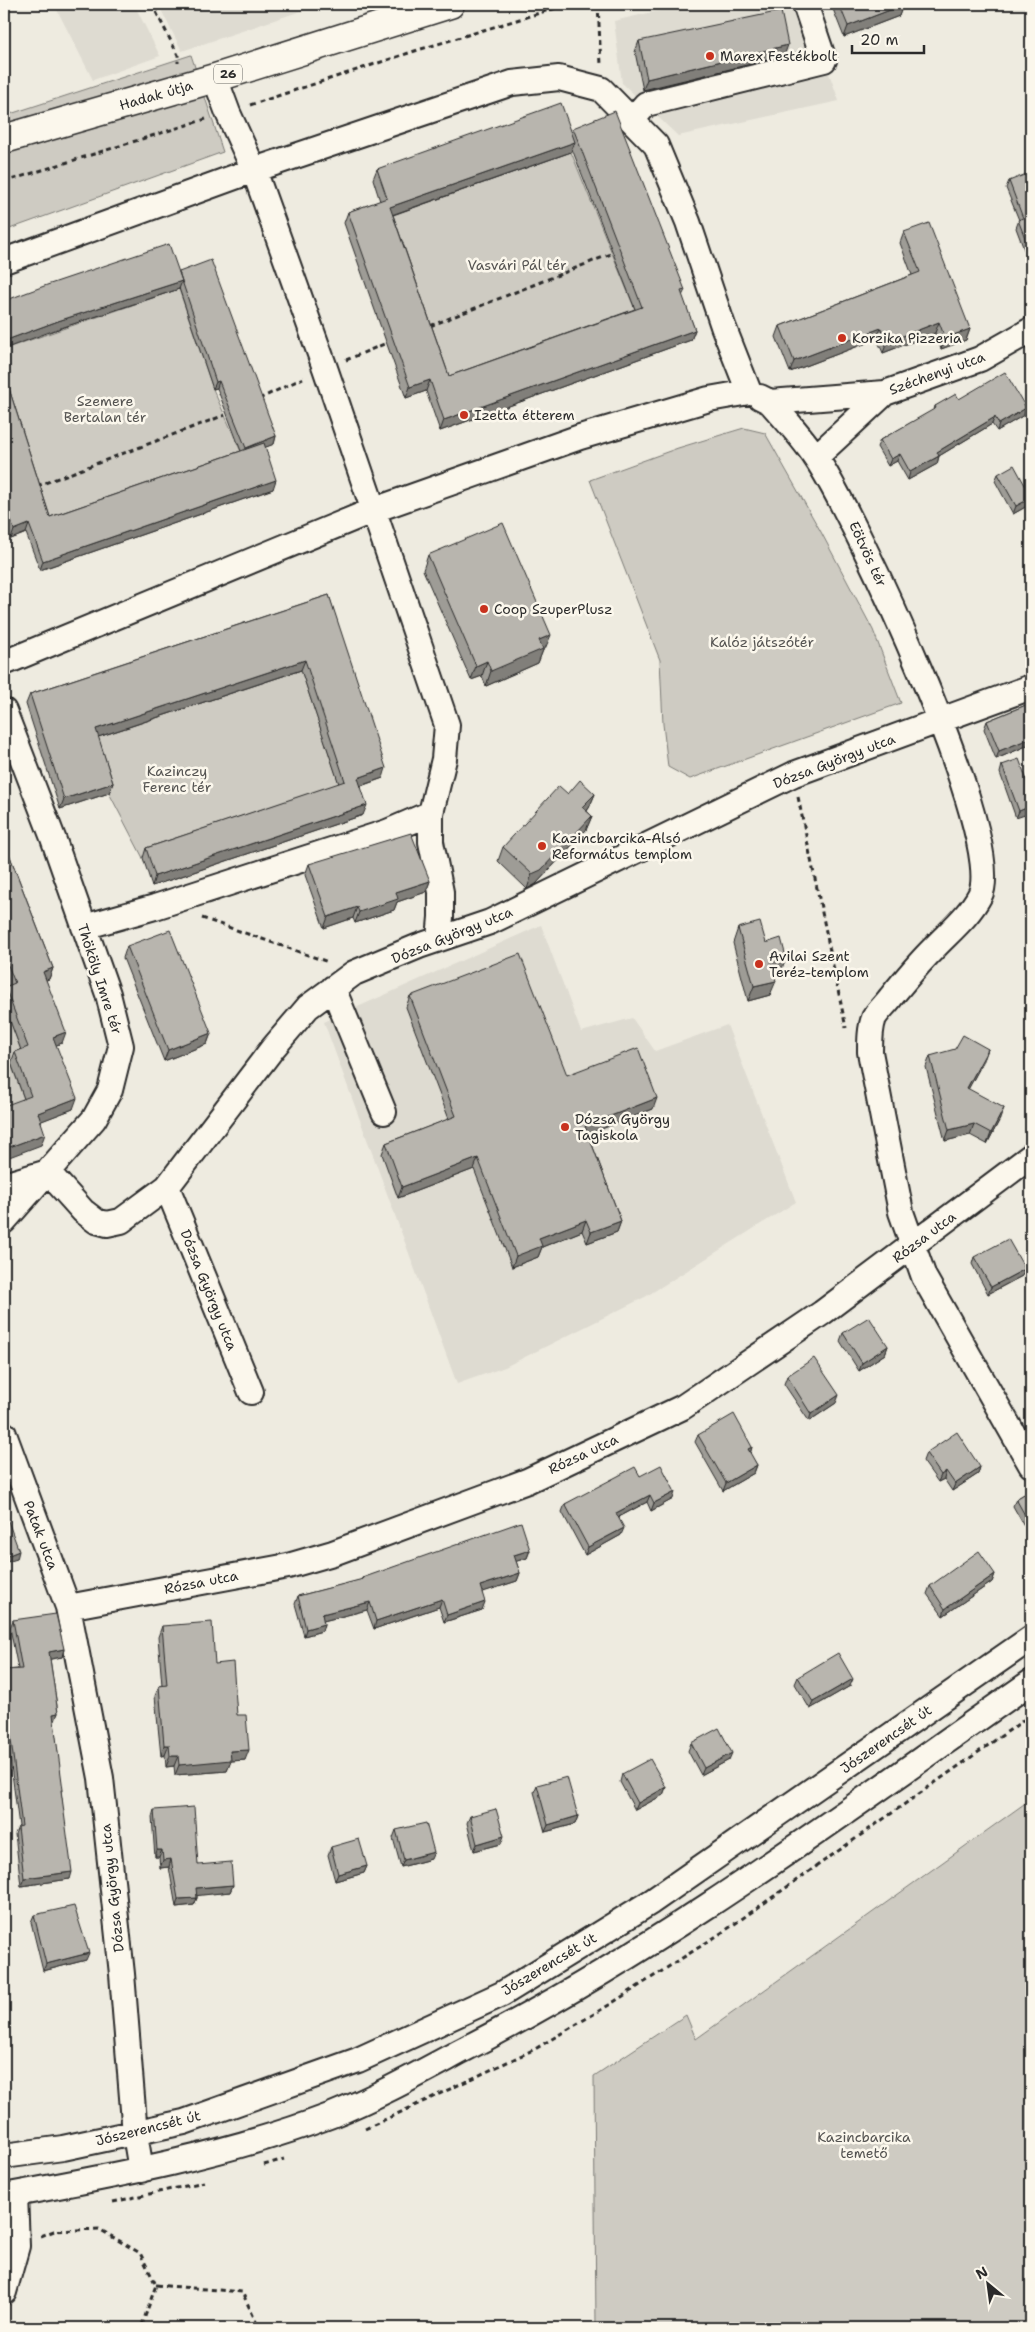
<svg xmlns="http://www.w3.org/2000/svg" width="1035" height="2332" font-family="'Shantell Sans',sans-serif">
<style>
.built{fill:#dedbd1}
.green{fill:#cecbc2;stroke:#7c7b76}
.lines{fill:none;stroke-linecap:round;stroke-linejoin:round}
.minor-casing{stroke:#2b2b2b;stroke-width:28}
.major-casing{stroke:#2b2b2b;stroke-width:31}
.path{stroke:#2b2b2b;stroke-width:3;stroke-dasharray:5 4;stroke-linecap:butt}
.minor{stroke:#fbf7ec;stroke-width:24}
.major{stroke:#fbf7ec;stroke-width:28}
.wall{fill:#9e9c96;stroke:#2b2b2b;fill-rule:evenodd}
.shaded-wall{fill:#817f7a;stroke:#2b2b2b}
.building{fill:#b8b5ae;stroke:#2b2b2b}
.poi-dot{fill:#c8321e;stroke:#fbf7ec;stroke-width:2}
.labels{text-anchor:middle;dominant-baseline:central;stroke-width:5;stroke-linejoin:round;paint-order:stroke}
.shield{fill:#fbf7ec;stroke:#696865;stroke-width:1}
.shield-label{font-size:12px;font-weight:bold;fill:#2b2b2b}
.poi-label{font-size:14px;fill:#2b2b2b;stroke:#fbf7ec;text-anchor:start}
.street-label{font-size:14px;fill:#2b2b2b;stroke:#fbf7ec}
.park-label{font-size:14px;fill:#545351;stroke:#fbf7ec}
</style>
<rect width="100%" height="100%" fill="#eeebe0"/>
<filter id="ink" filterUnits="userSpaceOnUse"><feTurbulence type="fractalNoise" baseFrequency=".02" numOctaves="2"/><feDisplacementMap in="SourceGraphic" scale="10" xChannelSelector="R" yChannelSelector="G"/><feConvolveMatrix kernelMatrix="1 2 1 2 8 2 1 2 1" color-interpolation-filters="sRGB"/></filter>
<g filter="url(#ink)">
<path class="built" d="M54,4H134L160,56L93,80Z
M158,4H318L319,5L182,51Z
M687,4H804L839,101L678,136L622,83L614,21Z
M541,925L581,1032L632,1018L655,1051L727,1025L796,1202L645,1297L505,1367L457,1384L324,1022Z"/>
<path class="green" d="M191,55L223,152L4,231V116Z
M571,152L638,317L444,384L386,217Z
M179,289L213,389L243,456L47,526L4,393V349Z
M744,428L765,433L821,532L873,630L901,703L690,779L668,767L663,724L660,660L590,480L678,448Z
M301,670L342,792L143,858L109,793L92,739Z
M4,1005L24,1058L11,1064L27,1107L4,1116Z
M1031,1799V2328H596L594,2076L686,2015L696,2039Z"/>
<g class="lines">
<defs>
<path id="minor" d="M215,78L228,113L254,170L325,368L447,725L444,759L431,813V842L441,892V917L439,939
M632,120L646,104L824,60L805,4
M4,261L254,170L512,83L559,78L601,89L656,145L688,222L723,326L749,392
M760,397L770,402L885,393L980,359L1031,330
M770,402C786,420 803,438 816,458C854,514 1008,841 980,895C969,916 949,932 933,949C918,964 904,981 891,997C886,1004 878,1011 874,1018C870,1028 870,1041 870,1052L901,1212L924,1277L1031,1465
M816,457L885,393
M4,663L374,510L580,437L709,399L749,392
M4,711L53,838L108,994L121,1046L110,1090L94,1119L4,1221
M84,927L155,907L387,832L431,813
M333,988L384,1112
M4,1185L48,1172L83,1211L96,1221L107,1224L121,1221L167,1187L273,1048L308,1007L354,973L419,946L490,922L794,774L1031,687
M167,1187L251,1392
M4,1434L68,1607L101,1778L122,1974L135,2134L141,2170
M68,1607L288,1566L333,1553L527,1481L683,1407L822,1313L1031,1156
M4,2156L63,2148L184,2122L358,2060L502,1994L651,1902L1031,1638
M4,2196C114,2176 227,2155 332,2115C377,2097 420,2073 463,2050C664,1947 846,1811 1031,1682
M4,2292L17,2246L15,2194"/>
<path id="major" d="M4,139L215,78L450,4"/>
</defs>
<use href="#minor" class="minor-casing"/>
<use href="#major" class="major-casing"/>
<path class="path" d="M152,4L178,55V63
M598,4L601,65
M250,105L418,50L569,4
M4,182L206,119
M430,326L611,254
M346,360L384,344
M259,399L303,378
M37,486L225,415
M798,797L846,1028
M202,918L328,962
M365,2129L535,2049L609,2005L726,1930L1031,1715
M264,2165L284,2159
M113,2202L204,2182
M41,2236L54,2231L99,2229L140,2253L156,2285L141,2328
M156,2285L242,2292L259,2328"/>
<use href="#minor" class="minor"/>
<use href="#major" class="major"/>
</g>
<path class="wall" d="M169,4H180L172,8Z
M831,4H903L899,16L844,37Z
M639,41L784,56L643,90L635,52Z
M573,128L685,290L682,296L695,330L691,340L440,431L426,391L406,398L344,223L348,212L380,201L373,179L377,169L571,132ZM572,149L635,309L449,376L393,215L571,152Z
M1031,178V268L1016,228L1019,220L1006,188L1009,181Z
M904,232L970,329L966,340L941,349L935,333L883,353L877,339L790,372L776,337L780,326L912,275L900,243Z
M179,272L276,436L274,444L265,447L273,489L40,570L26,533L11,539L4,517V373L50,517L241,451L217,388L213,389L179,288V289L55,330Z
M959,399L1024,415L997,431L992,424L939,456L937,464L908,480L897,461L888,466L877,447L880,440L934,410L935,406Z
M998,474L1031,496V499L1029,505L1013,514L995,481Z
M428,555L545,649L543,650L538,663L486,686L482,676L471,680L423,570Z
M329,595L383,778L361,786L363,815L152,886L143,858L146,848L339,784L301,670L98,737L113,783L109,793L60,809L26,704L30,694Z
M1031,703V744L996,759L984,729L987,721Z
M1002,765L1031,791L1016,818L1000,773Z
M568,794H595L589,808L587,811L592,816L586,830L536,884L527,889L498,861L503,847Z
M4,841L53,968L49,979L46,980L62,1043L56,1045L73,1109L41,1121V1145L11,1063L15,1052L21,1050L4,1005V990L5,987L7,985L4,976Z
M309,864L430,881L426,892L397,902L394,910L355,923L353,918L324,928L305,875Z
M738,928L766,943L781,972L774,974L770,995L748,1001L733,943Z
M127,946L211,1033L207,1044L164,1061L123,958Z
M410,996L567,1075L653,1109L588,1134L621,1221L617,1232L587,1243L582,1231L542,1247L538,1257L512,1267L474,1169L398,1198L382,1154L386,1143L449,1119L406,1007Z
M988,1049L984,1060L968,1089L1000,1119L987,1144L970,1135L945,1141L926,1067L930,1056Z
M974,1257L1022,1276L988,1294L972,1264Z
M843,1333L888,1346L885,1354L859,1371L840,1341Z
M787,1376L836,1403L809,1421L784,1384Z
M698,1435L752,1447L750,1454L757,1465L754,1473L723,1491L695,1442Z
M926,1453L980,1467L978,1474L952,1491L944,1479L938,1482L923,1461Z
M640,1476L673,1499L651,1511L647,1502L619,1517L621,1535L585,1555L562,1512L565,1504Z
M1031,1490V1538L1013,1506L1016,1499Z
M530,1550L527,1558L516,1561L520,1573L517,1581L482,1592V1610L444,1622L439,1607L374,1629L367,1610L323,1621L324,1624L322,1631L304,1636L295,1604L298,1596L361,1580L362,1578Z
M995,1574L992,1582L943,1616L927,1594L930,1586Z
M13,1620L64,1649L62,1657L50,1659L58,1713L54,1721L70,1879L21,1886L15,1834L18,1827L19,1826L4,1713V1670L18,1669L10,1628Z
M162,1626L215,1664L237,1715L245,1760L231,1761L227,1771L175,1775L174,1766L166,1767L165,1755L161,1756L155,1696L159,1686L162,1685L158,1637Z
M798,1677L850,1686L810,1709L795,1684Z
M691,1743L729,1760L701,1775L688,1751Z
M622,1774L666,1787L663,1795L635,1810L620,1782Z
M537,1785L578,1816L575,1824L545,1832L534,1792Z
M154,1810L198,1865L233,1885L230,1892L197,1895V1898L194,1905L176,1907L169,1867L160,1868L159,1857H155L152,1817Z
M470,1816L501,1844L474,1851L467,1823Z
M396,1830L431,1859L401,1867L393,1838Z
M331,1847L367,1866L364,1873L335,1881L328,1855Z
M34,1915L86,1960L43,1971L31,1922Z"/>
<path class="shaded-wall" d="M173,4H180L172,8Z
M903,5L899,16L844,37L848,26Z
M788,45L784,56L643,90L647,79Z
M575,142L571,152L386,217L390,207Z
M182,281L179,289L55,330L4,349V341L58,321Z
M939,322L935,333L883,353L887,342Z
M881,328L877,339L790,372L794,361Z
M970,329L966,340L941,349L945,338Z
M695,330L691,340L440,431L444,420Z
M430,380L426,391L406,398L410,387Z
M219,381L217,388L213,389L216,382Z
M1026,408L1024,415L997,431L999,424Z
M995,417L992,424L934,459L937,452Z
M276,436L274,444L243,456L246,448Z
M900,454L897,461L888,466L891,459Z
M939,456L937,464L908,480L910,472Z
M276,480L273,489L40,570L43,561Z
M1031,498L1029,505L1013,514L1016,506Z
M29,524L26,533L11,539L14,530Z
M551,635L545,649L543,650L538,663L486,686L491,671L539,640Z
M305,660L301,670L92,739L96,729Z
M487,661L482,676L471,680L476,666Z
M1031,738V744L996,759L999,751Z
M386,768L383,778L354,788L358,778Z
M113,783L109,793L60,809L64,799Z
M595,794L589,808L577,821L582,807Z
M367,805L363,815L152,886L155,876Z
M1031,806V813L1016,818L1019,811Z
M592,816L586,830L536,884L527,889L532,874Z
M430,881L426,892L397,902L394,910L355,923L359,912L396,892Z
M357,907L353,918L324,928L328,917Z
M786,957L781,972L765,976L771,962Z
M53,968L49,979L39,983L43,972Z
M776,981L770,995L748,1001L754,986Z
M66,1032L62,1043L49,1048L53,1037Z
M211,1033L207,1044L164,1061L168,1050Z
M988,1049L984,1060L963,1099L967,1088Z
M77,1098L73,1109L34,1124L38,1113Z
M657,1098L653,1109L581,1137L585,1126Z
M1004,1108L1000,1119L987,1144L991,1133Z
M974,1124L970,1135L945,1141L949,1130Z
M45,1134L41,1145L4,1159V1149Z
M478,1158L474,1169L398,1198L402,1187Z
M586,1220L582,1231L542,1247L538,1257L512,1267L516,1256L539,1238Z
M621,1221L617,1232L587,1243L591,1232Z
M1025,1269L1022,1276L988,1294L991,1287Z
M888,1346L885,1354L859,1371L862,1363Z
M839,1395L836,1403L809,1421L811,1414Z
M752,1447L750,1454L748,1449Z
M757,1465L754,1473L723,1491L726,1483Z
M980,1467L978,1474L952,1491L955,1484Z
M946,1471L944,1479L938,1482L941,1475Z
M675,1492L673,1499L651,1511L654,1503Z
M650,1495L647,1502L613,1520L616,1513Z
M624,1528L621,1535L585,1555L588,1547Z
M530,1550L527,1558L511,1563L514,1555Z
M19,1551L17,1559L4,1563V1557Z
M520,1573L517,1581L477,1594L480,1586Z
M995,1574L992,1582L943,1616L945,1609Z
M442,1599L439,1607L374,1629L376,1621Z
M370,1602L367,1610L319,1622L322,1614Z
M485,1602L482,1610L444,1622L447,1615Z
M324,1624L322,1631L304,1636L306,1629Z
M64,1649L62,1657L46,1660L49,1652Z
M853,1679L850,1686L810,1709L813,1702Z
M58,1713L55,1721H51L53,1714Z
M164,1745H169L165,1755L161,1756Z
M249,1750L245,1760L231,1761L227,1771L175,1775L179,1765L230,1751Z
M732,1753L729,1760L701,1775L704,1768Z
M170,1756H178L174,1766L166,1767Z
M666,1787L663,1795L635,1810L638,1803Z
M578,1816L575,1824L545,1832L548,1825Z
M504,1836L501,1844L474,1851L477,1844Z
M157,1850H162L159,1857H155Z
M434,1852L431,1859L401,1867L404,1860Z
M171,1859L169,1867L160,1868L163,1860Z
M367,1866L364,1873L335,1881L338,1874Z
M72,1872L70,1879L21,1886L24,1878Z
M233,1885L230,1892L194,1896L196,1888Z
M197,1898L194,1905L176,1907L178,1899Z
M89,1953L86,1960L43,1971L46,1964Z"/>
<path class="building" d="M839,4H903V5L848,26Z
M781,11L788,45L647,79L639,41Z
M561,103L575,142L390,207L449,376L642,307L573,128L615,111L685,290L681,291L695,330L444,420L430,380L410,387L348,212L387,198L377,169Z
M1029,173L1031,178V253L1018,220L1023,218L1009,181Z
M929,223L970,329L945,338L939,322L887,342L881,328L794,361L780,326L920,272L904,232Z
M169,244L182,281L58,321L4,341V301L47,285Z
M211,260L276,436L246,448L219,381L216,382L179,272Z
M1005,372L1026,408L999,424L995,417L937,452L939,456L910,472L900,454L891,459L880,440L936,408L935,406L956,394L959,399Z
M4,373L50,517L264,443L276,480L43,561L29,524L14,530L4,498Z
M1014,465L1031,496V498L1016,506L998,474Z
M503,523L551,635L539,640L543,649L491,671L487,661L476,666L428,555Z
M329,595L386,768L358,778L367,805L155,876L146,848L345,781L305,660L96,729L113,783L64,799L30,694Z
M1031,703V738L999,751L987,721Z
M1019,759L1031,791V806L1019,811L1002,765Z
M580,780L595,794L582,807L592,816L541,870L532,874L503,847L559,786L568,794Z
M411,833L430,881L396,892L398,899L359,912L357,907L328,917L309,864Z
M4,841L53,968L43,972L66,1032L53,1037L77,1098L38,1113L45,1134L4,1149V1106L31,1096L15,1052L28,1047L5,987L15,983L4,955Z
M760,922L766,943L781,938L786,957L771,962L776,981L754,986L738,928Z
M170,930L211,1033L168,1050L127,946Z
M520,954L567,1075L638,1048L657,1098L585,1126L621,1221L591,1232L586,1220L539,1238L542,1246L516,1256L478,1158L402,1187L386,1143L456,1116L410,996Z
M963,1035L988,1049L967,1088L1004,1108L991,1133L974,1124L949,1130L930,1056L955,1049Z
M1008,1239L1025,1269L991,1287L974,1257Z
M869,1317L888,1346L862,1363L843,1333Z
M814,1358L839,1395L811,1414L787,1376Z
M734,1414L752,1447L748,1449L757,1465L726,1483L698,1435Z
M957,1432L980,1467L955,1484L946,1471L941,1475L926,1453Z
M661,1465L675,1492L654,1503L650,1495L616,1513L624,1528L588,1547L565,1504L635,1467L640,1476Z
M1031,1490V1526L1016,1499Z
M4,1510L19,1551L4,1557Z
M521,1522L530,1550L514,1555L520,1573L480,1586L485,1602L447,1615L442,1599L376,1621L370,1602L322,1614L324,1624L306,1629L298,1596L363,1579L362,1578Z
M979,1551L995,1574L945,1609L930,1586Z
M56,1614L64,1649L49,1652L58,1713L53,1714L63,1790H61L72,1872L24,1878L18,1827L22,1826L4,1685V1670L22,1669L13,1620Z
M212,1622L215,1664L233,1662L237,1715H246L249,1750L230,1751L231,1760L179,1765L178,1756H170L169,1745H164L159,1686L167,1685L162,1626Z
M838,1653L853,1679L813,1702L798,1677Z
M719,1728L732,1753L704,1768L691,1743Z
M650,1759L666,1787L638,1803L622,1774Z
M567,1777L578,1816L548,1825L537,1785Z
M194,1807L198,1865L231,1862L233,1885L196,1888L197,1898L178,1899L171,1859L163,1860L162,1850H157L154,1810Z
M496,1809L504,1836L477,1844L470,1816Z
M426,1823L434,1852L404,1860L396,1830Z
M359,1839L367,1866L338,1874L331,1847Z
M74,1906L89,1953L46,1964L34,1915Z"/>
</g>
<g class="poi-dot">
<circle cx="710" cy="56" r="5"/>
<circle cx="842" cy="338" r="5"/>
<circle cx="464" cy="415" r="5"/>
<circle cx="484" cy="609" r="5"/>
<circle cx="542" cy="846" r="5"/>
<circle cx="759" cy="964" r="5"/>
<circle cx="565" cy="1127" r="5"/>
</g>
<g class="labels">
<rect class="shield" x="214" y="64.5" width="28" height="19" rx="4"/>
<g class="shield-label">
<text x="228" y="74">26</text>
</g>
<g class="poi-label">
<text x="720" y="56">Marex Festékbolt</text>
<text x="852" y="338">Korzika Pizzeria</text>
<text x="474" y="415">Izetta étterem</text>
<text x="494" y="609">Coop SzuperPlusz</text>
<text x="552" y="838">Kazincbarcika-Alsó<tspan x="552" dy="16">Református templom</tspan></text>
<text x="769" y="956">Avilai Szent<tspan x="769" dy="16">Teréz-templom</tspan></text>
<text x="575" y="1119">Dózsa György<tspan x="575" dy="16">Tagiskola</tspan></text>
</g>
<g class="street-label">
<text transform="translate(156 95) rotate(-16)">Hadak útja</text>
<text transform="translate(937 373) rotate(-20)">Széchenyi utca</text>
<text transform="translate(868 554) rotate(65)">Eötvös tér</text>
<text transform="translate(834 761) rotate(-21)">Dózsa György utca</text>
<text transform="translate(452 935) rotate(-22)">Dózsa György utca</text>
<text transform="translate(100 979) rotate(72)">Thököly Imre tér</text>
<text transform="translate(924 1237) rotate(-37)">Rózsa utca</text>
<text transform="translate(209 1290) rotate(68)">Dózsa György utca</text>
<text transform="translate(583 1454) rotate(-25)">Rózsa utca</text>
<text transform="translate(41 1535) rotate(69)">Patak utca</text>
<text transform="translate(201 1582) rotate(-11)">Rózsa utca</text>
<text transform="translate(886 1739) rotate(-35)">Jószerencsét út</text>
<text transform="translate(112 1888) rotate(-96)">Dózsa György utca</text>
<text transform="translate(549 1964) rotate(-31)">Jószerencsét út</text>
<text transform="translate(148 2128) rotate(-14)">Jószerencsét út</text>
</g>
<g class="park-label">
<text x="517" y="265">Vasvári Pál tér</text>
<text x="105" y="401">Szemere<tspan x="105" dy="16">Bertalan tér</tspan></text>
<text x="762" y="642">Kalóz játszótér</text>
<text x="177" y="771">Kazinczy<tspan x="177" dy="16">Ferenc tér</tspan></text>
<text x="864" y="2137">Kazincbarcika<tspan x="864" dy="16">temető</tspan></text>
</g>
</g>
<rect width="1035" height="2332" fill="none" stroke="#fbf7ec" stroke-width="20"/>
<rect x="10" y="10" width="1015" height="2312" fill="none" stroke="#2b2b2b" stroke-width="2" filter="url(#ink)"/>
<g transform="translate(988 2284) rotate(331)" stroke="#fbf7ec" stroke-width="4" paint-order="stroke">
<path d="M0-4L9 19L0 12L-9 19Z" fill="#2b2b2b"/>
<text y="-8" font-size="14" font-weight="bold" text-anchor="middle" fill="#2b2b2b">N</text>
</g>
<path d="M852 45v8h72v-8" fill="none" stroke="#2b2b2b" stroke-width="2.5"/>
<text x="860" y="45" font-size="15" fill="#2b2b2b" stroke="#fbf7ec" stroke-width="4" paint-order="stroke">20 m</text>
</svg>
